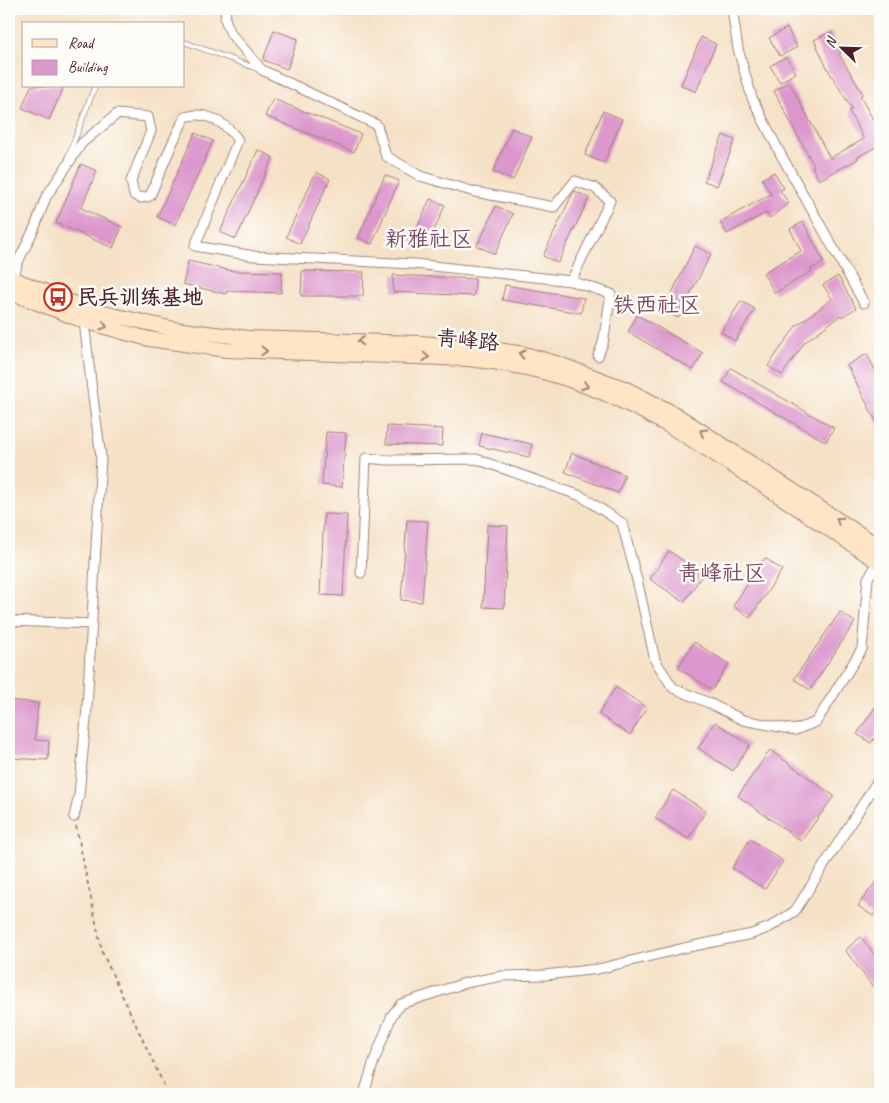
<svg xmlns="http://www.w3.org/2000/svg" width="889" height="1103" font-family="Caveat,'LXGW WenKai TC',sans-serif">
<style>
.building{fill:#dc97cd}
.lines{fill:none;stroke-linecap:round;stroke-linejoin:round}
.lane-casing{stroke:#a08078;stroke-width:6}
.street-casing{stroke:#a08078;stroke-width:11}
.secondary-casing{stroke:#a08078;stroke-width:16}
.path{stroke:#a08078;stroke-width:2;stroke-dasharray:4 4;stroke-linecap:butt}
.lane{stroke:#fff;stroke-width:4.5}
.street{stroke:#fff;stroke-width:9}
.secondary{stroke:#fee5c5;stroke-width:14}
.oneway{stroke:#a48278}
.labels{text-anchor:middle;dominant-baseline:central;stroke-width:5;stroke-linejoin:round;paint-order:stroke}
.poi-label{font-size:21px;font-weight:bold;fill:#4a1f2b;stroke:#fdfcf7;text-anchor:start}
.street-label{font-size:21px;fill:#4a1f2b;stroke:#fdfcf7}
.neighbourhood-label{font-size:22px;fill:#7d4964;stroke:#fdfcf7}
</style>
<rect width="100%" height="100%" fill="#fdfcf7"/>
<filter id="ink" filterUnits="userSpaceOnUse"><feTurbulence type="fractalNoise" baseFrequency=".02" numOctaves="2"/><feDisplacementMap in="SourceGraphic" scale="10" xChannelSelector="R" yChannelSelector="G"/><feConvolveMatrix kernelMatrix="1 2 1 2 8 2 1 2 1" color-interpolation-filters="sRGB"/></filter>
<filter id="wash" filterUnits="userSpaceOnUse"><feTurbulence type="fractalNoise" baseFrequency=".0096" numOctaves="4" result="noise"/><feDisplacementMap in="SourceGraphic" scale="20" xChannelSelector="R" yChannelSelector="G"/><feGaussianBlur stdDeviation="1.12" result="paint"/><feColorMatrix in="noise" values="0 0 0 0 0 0 0 0 0 0 0 0 0 0 0 0 0 1.4 0 .05"/><feComposite in="paint" operator="in"/></filter>
<g filter="url(#wash)">
<rect width="100%" height="100%" fill="#f5e1c6"/>
<g id="blocks">
<path class="building" d="M787,28L797,47L780,56L769,38Z
M274,30L298,39L287,69L263,60Z
M831,32L841,53L839,54L863,94L860,96L880,132V145L857,157L858,159L819,180L812,167L814,166L774,91L789,82L830,158L864,139L849,111L852,109L827,68L814,40Z
M701,37L716,44L696,92L681,85Z
M786,57L796,73L780,82L770,66Z
M31,86H64L49,120L22,108Z
M273,99L361,134L354,152L265,116Z
M603,111L622,119L604,163L585,155Z
M512,128L532,137L513,180L493,172Z
M195,133L213,141L175,225L157,217Z
M723,135L735,140L717,186L704,181Z
M258,150L273,157L236,239L220,232Z
M81,164L97,171L81,208L122,227L113,248L56,223Z
M316,172L330,179L300,244L286,237Z
M774,172L784,188L780,191L789,203L770,218L766,213L727,234L720,222L771,194L762,179Z
M385,175L399,181L372,244L358,238Z
M575,191L589,198L558,263L543,256L572,195Z
M430,199L445,205L426,249L411,242Z
M496,206L513,214L495,254L477,246Z
M803,222L824,262L811,269L812,271L775,293L763,273L801,251L790,229Z
M695,246L711,254L678,318L663,311Z
M188,261L233,271L282,272L281,293L227,291L226,294L183,284Z
M302,271L364,272L363,296H301Z
M393,275L475,279L474,296L393,292Z
M838,276L856,308L842,317L841,315L805,342L782,375L768,366L796,326L832,299L823,285Z
M505,285L584,298L581,313L502,300Z
M741,301L755,309L735,341L721,332Z
M637,315L703,353L693,370L628,332Z
M867,354L880,379V429L847,365Z
M731,368L834,428L826,442L723,382Z
M387,426L443,429L442,446L386,444Z
M326,432L346,433L342,487L322,485Z
M482,433L532,444L529,457L479,446Z
M572,453L625,475L618,493L565,472Z
M324,514L347,515L343,596L320,595Z
M407,520L428,521L422,602L401,600Z
M487,525L508,526L504,608L483,607Z
M669,551L703,574L684,602L650,579Z
M765,558L782,570L750,618L733,606Z
M840,612L855,622L810,690L794,679Z
M694,642L729,664L712,690L678,668Z
M616,687L647,708L630,735L598,714Z
M9,700L38,703L35,740L49,741L48,760L9,758Z
M880,700V730L871,743L857,734Z
M715,722L750,745L733,771L698,748Z
M770,750L834,796L801,841L738,796Z
M673,790L706,811L688,839L655,818Z
M750,839L783,861L765,889L732,868Z
M880,876V906L873,916L858,906Z
M861,937L880,962V996L845,950Z"/>
</g>
</g>
<g filter="url(#ink)">
<use href="#blocks" fill-opacity="0" stroke="#a08078" stroke-width="1"/>
<g class="lines">
<defs>
<path id="lane" d="M184,42L258,69
M68,157L95,86"/>
<path id="street" d="M226,9L225,19L231,34L262,70L377,125L386,156L420,176L475,192L554,207L575,181L595,188L610,201L571,281L611,294L603,343L598,356
M732,9L738,49L752,98L780,153L864,303
M14,279L17,264L35,227L46,197L82,143L117,114L148,117L151,131L131,181L134,195L140,198L150,196L172,144L185,117C189,116 193,115 197,115C213,115 229,127 238,140L195,246L254,256L414,264L571,281
M361,573L366,458L387,460L476,459L581,496L622,523L638,584L655,660L673,688L709,703L743,720L795,730L816,722L862,649L868,578L880,560
M9,621L92,624
M74,817L79,795L87,708L101,457L91,382L84,321L85,317
M364,1094L374,1061L392,1015L401,1004L465,983L502,976L545,975L598,969L684,948L752,934L770,927L795,911L880,777"/>
<path id="secondary" d="M9,277L80,306L108,314L174,329L249,338L420,343L491,349L524,354L559,364L624,388L675,414L880,547
M9,292L84,321L130,334L149,339L226,350L468,359C509,363 548,371 586,386C640,406 690,438 738,469C786,500 833,532 880,563"/>
</defs>
<use href="#lane" class="lane-casing"/>
<use href="#street" class="street-casing"/>
<use href="#secondary" class="secondary-casing"/>
<path class="path" d="M76,826L102,952L168,1094"/>
<use href="#lane" class="lane"/>
<use href="#street" class="street"/>
<use href="#secondary" class="secondary"/>
</g>
<defs><path id="oneway-chevron" d="M-2-3.5L2.5 0L-2 3.5" fill="none" stroke-width="1.6" stroke-linecap="round" stroke-linejoin="round" transform="scale(1.25)"/></defs>
<g class="oneway">
<use href="#oneway-chevron" transform="translate(104 326) rotate(16)"/>
<use href="#oneway-chevron" transform="translate(361 341) rotate(-178)"/>
<use href="#oneway-chevron" transform="translate(264 351) rotate(2)"/>
<use href="#oneway-chevron" transform="translate(522 354) rotate(-168)"/>
<use href="#oneway-chevron" transform="translate(426 357) rotate(3)"/>
<use href="#oneway-chevron" transform="translate(585 386) rotate(20)"/>
<use href="#oneway-chevron" transform="translate(703 432) rotate(-148)"/>
<use href="#oneway-chevron" transform="translate(839 520) rotate(-147)"/>
</g>
</g>
<defs>
<symbol id="bus-ring" viewBox="-11 -11 22 22"><circle r="9.5" fill="#fdfcf7" stroke="#c8321e" stroke-width="1.5"/><path d="M-5-6H5V4H4V6H2V4H-2V6H-4V4H-5ZM-3.5-4V0h7V-4ZM-3.5 1.2v1.5H-2V1.2ZM2 1.2v1.5H3.5V1.2Z" fill="#c8321e"/></symbol>
</defs>
<g fill-rule="evenodd">
<use href="#bus-ring" x="42" y="281" width="32" height="32"/>
</g>
<g class="labels">
<g class="poi-label">
<text x="77" y="297">民兵训练基地</text>
</g>
<g class="street-label">
<text transform="translate(468 340) rotate(5)">青峰路</text>
</g>
<g class="neighbourhood-label">
<text x="429" y="239">新雅社区</text>
<text x="657" y="305">铁西社区</text>
<text x="722" y="573">青峰社区</text>
</g>
</g>
<rect width="889" height="1103" fill="none" stroke="#fdfcf7" stroke-width="30"/>
<rect x="22" y="22" width="162" height="65" fill="#fdfcf7" stroke="#b5a4a5"/>
<rect x="32" y="39" width="25" height="8" fill="#fee5c5" stroke="#b5a4a5"/>
<text x="68" y="48" font-size="15" fill="#4a1f2b">Road</text>
<rect x="32" y="60" width="25" height="15" fill="#dc97cd" stroke="#b5a4a5"/>
<text x="68" y="72" font-size="15" fill="#4a1f2b">Building</text>
<g transform="translate(842 48) rotate(293)" stroke="#fdfcf7" stroke-width="4" paint-order="stroke">
<path d="M0-4L9 19L0 12L-9 19Z" fill="#4a1f2b"/>
<text y="-8" font-size="14" font-weight="bold" text-anchor="middle" fill="#4a1f2b">N</text>
</g>
</svg>
